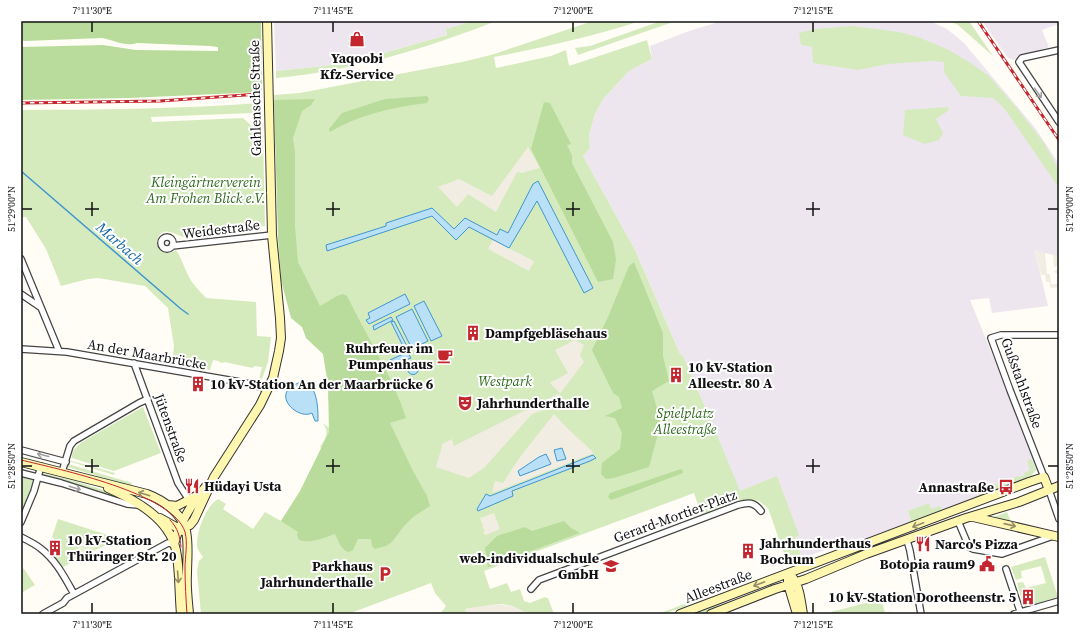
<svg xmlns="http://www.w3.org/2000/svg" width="1080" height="635" font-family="'Source Serif 4',serif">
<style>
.industrial{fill:#eee6ef}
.green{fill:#d5ebbd;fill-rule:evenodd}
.forest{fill:#b9dc9c}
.pitch{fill:#e6f2cf}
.plaza{fill:#f1ede2}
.water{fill:#b9e0f7;stroke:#3f96cf}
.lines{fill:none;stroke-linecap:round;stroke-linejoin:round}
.stream{stroke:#3f96cf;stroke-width:1.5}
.street-casing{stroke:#444;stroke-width:8}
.secondary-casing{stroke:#333;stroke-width:10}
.street{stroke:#fff;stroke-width:5.5}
.secondary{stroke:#fff6b0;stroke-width:8}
.tram{stroke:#c4262e;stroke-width:1}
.rail-casing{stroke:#c4262e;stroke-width:3}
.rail{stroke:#fff;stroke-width:1.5;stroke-dasharray:4.5;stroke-linecap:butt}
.oneway{stroke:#a0a0a0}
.oneway2{stroke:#948f68}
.ticks{fill:none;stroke:#111;stroke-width:1.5}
.labels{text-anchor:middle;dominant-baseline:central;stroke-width:4;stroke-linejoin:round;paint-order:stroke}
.poi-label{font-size:14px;font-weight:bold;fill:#111;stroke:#fff;text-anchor:start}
.street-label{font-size:14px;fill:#111;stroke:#fff}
.park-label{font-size:14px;font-style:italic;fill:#2f6b1f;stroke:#fff}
.water-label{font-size:15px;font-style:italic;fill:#1768a6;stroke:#fff}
.neatline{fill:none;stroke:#111;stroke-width:1.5}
.ticks-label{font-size:10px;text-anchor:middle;fill:#111}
</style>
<rect width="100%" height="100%" fill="#fffdf5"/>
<path class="industrial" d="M274,21H473L446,29L447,35L346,64L345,62L325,66L276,71Z
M722,21H930L947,29L964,43L1036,129L1059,164V256L1035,251L1048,306L992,313L989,298L970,300L1039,469L1036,470L1031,476L864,540L863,538L857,539L802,558L795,538L777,476L740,492L716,432L683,356L680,354L635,250L583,156L590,148L589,135L595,114L603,99L629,71L652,59L650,46L689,31Z
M982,21H1059V24L1042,30L1049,47L1013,60L1008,58Z"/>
<path class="green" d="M473,21H496C425,49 352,71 276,78V71L325,66L346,62V64L447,35L446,29Z
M593,21H640C592,37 543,47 494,57L496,68L551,56L566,50L569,66L647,40L652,59L629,71L603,99L595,114L589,135L590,148L583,156L635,250L680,354L683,356L716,432L740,491L777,476L799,535L795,538L802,558L787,562L768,508L759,501L752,500L740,501L702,516L694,493L484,571L490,589L507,583L511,592L520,589L524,601L530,603L545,597L546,598H548L554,614H529L512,606L502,604L465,609L467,614H440L446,606L435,593L431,583L348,614H201L197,571L199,561L203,557C201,554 197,549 197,546C196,532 206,506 218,499L226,504L223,509L253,529L265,512L281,521L317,466L324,449L320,447C326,438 330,431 322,423L337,433L341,426L328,399L329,371L327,343L298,311L277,142L275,148L274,95L300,93L462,62L491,55Z
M661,21H676L578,55L575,48L590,46Z
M950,21H969L993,56L958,25Z
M852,26L899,32L918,37L949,50L969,62L989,76L1015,106L1044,143L1059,170V188L1004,108L993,98L961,96L944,72V62L932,61L888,64L858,70L813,63L812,47L801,45L799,33L815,29Z
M261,103L263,138L265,226L183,237C173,233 160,225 157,242C159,252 167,256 176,250C181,257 183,265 187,273C191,283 199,290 206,298L256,302L257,336L271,337L268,362L262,379H259L262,367L254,366L253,368L224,362L223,363L219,362V361L213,360L210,370L199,368L200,361L173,356L174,346L168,308L145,286L98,278L88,279L61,286L46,249L26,217H22L21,215V110C101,110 181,109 261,103ZM252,113L261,121L254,128L243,118L152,122L151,117Z
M948,107L949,110L936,119L943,133L939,140L924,144L903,135L905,110Z
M143,407L161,453L114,471L72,458C71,451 77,446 82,442Z
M1031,459L1036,470L1031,476L979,496L977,491L1018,476L1019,477L1025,475L1024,473L1030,470L1027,461Z
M68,460L115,473L114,475L68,461Z
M68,464L132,483L131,486L68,467Z
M43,473C72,481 103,487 129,502L77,485L42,476V474Z
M21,477L33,480L27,499L21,513Z
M929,503L931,509L940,506L942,510L908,523V522L911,520L908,511Z
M1007,512L1011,522L994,518V517Z
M58,519L120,539L86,554L62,568L52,556L61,547L52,537Z
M1045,557L1058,597L1024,607L1017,583L1023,582L1026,588L1046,583L1041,566L1021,571L1022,578L1016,580L1011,567Z
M21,567L24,569L35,585L21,593Z
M703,597L704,599L664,614H658Z
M732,598L733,599L717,606L706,614H699L700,610Z
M881,599L885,613L891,612V614H832L831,612Z"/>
<path class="forest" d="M21,21H261L262,92L129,98L21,100V47L103,45L136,50L218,51V47L209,46L137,43C124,47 115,40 102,38L25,41L21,40Z
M427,96L429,99L427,103C393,107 358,115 330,132L329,129L342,113L385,99Z
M315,99L311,105L302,111L293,138L295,152V226L298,262L320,306L337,296L343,294L347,296C367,337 392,375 406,418L390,423L412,469L427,496L430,506L413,517L404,526L392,542L386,546L375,549L372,546L371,539H358L353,550L349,552C340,550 339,541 335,534C323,538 311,544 299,540L297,535L298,532L281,521L300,491L329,432L328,385L323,354L306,338L302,327L291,318L281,280L278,238L274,100Z
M544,102L550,103L571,144L567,145L572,155V163L613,242L616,259L613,279L598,282L531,149Z
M634,262L663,333V356L669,381L652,391L661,423L649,467L614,478L606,479L601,474L602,463L620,449L622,433L615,418L605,416L622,408L619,397L613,393L592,350L608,317L629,266Z
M681,469L683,471V473L617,498L611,500L608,497L610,493Z
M564,521L571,528L580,533L488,567L485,548L497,536L525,527L532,531Z"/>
<path class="pitch" d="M95,536L100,545L82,555L77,546Z"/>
<path class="plaza" d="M528,147L540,168L522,173L517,172L496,212L468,194L457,207L438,187L459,179L492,196Z
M493,240L534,261L529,271L488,249Z
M1035,250L1045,253L1047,274H1050L1051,284H1059V287L1051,288L1049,282H1046L1045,275H1041Z
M1053,254L1059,256V273H1055L1054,271L1058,270V266L1054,267Z
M575,340L584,345L580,355L584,362L549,408L532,414L485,467L469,478L436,467L442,446V444L452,439L454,446L560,393L550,383L568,373L555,350Z
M554,414L566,427L594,453L492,493L495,481L503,483L520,457Z
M494,513L500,529L486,535L483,533L485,530L482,528L483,526L480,518Z
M496,604L512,606L529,614H467L465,609Z"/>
<path class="water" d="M538,181L593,288L584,293L537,201L509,248L469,227L456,240L432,216L327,251L326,245L386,226V223L432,208L454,229L465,218L497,235L500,229L508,233L533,184Z
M405,294L410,304L369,324L366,320L370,318L368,313Z
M424,301L442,336L431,341L414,306Z
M412,309L428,341L412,349L396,317Z
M391,317L393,320L374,330L373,326Z
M394,321L409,350L406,352L391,322Z
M410,351L408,353L411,358L396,364L390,360Z
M407.5 369a5.5 5.5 0 1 1 11 0a5.5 5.5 0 1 1-11 0Z
M302,382C318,384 318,409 318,421H315L312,413C297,421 267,391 302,382Z
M562,448L566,459L557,461L554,450Z
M546,454L551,464L520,476L518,471L539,457Z
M593,455L596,458L590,461L512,491L513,496L478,511L477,509L486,494L490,496Z"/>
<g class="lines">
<path class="stream" d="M21,171L181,309L188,314"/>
<defs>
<path id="street" d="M1059,50L1022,58L1019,62L1059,122
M161 243a6 6 0 1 1 12 0a6 6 0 1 1-12 0Z
M172,246L272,235
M21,259L59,351
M21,294L40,307
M21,349L67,352L246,383L267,389
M134,363L178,483L189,500
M21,450L66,462
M62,472L70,446L74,441L139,403L148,399
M21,473L61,483L127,504L138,505
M1044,477L1010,390L991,338L1001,335H1059
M1049,490L1059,519
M958,521L969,547L973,549L1002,554L1053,536
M21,522L34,491L41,466
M21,537C27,540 35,544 40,548C56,560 65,578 74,594
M907,540L910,551L921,614
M1006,569L1021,614
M531,589L539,580L738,505C749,502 754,502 761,511
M43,614L63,603L67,598L168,543L174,544
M1014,614L1059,601"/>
<path id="secondary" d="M21,462L147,494C163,500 182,513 186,531C189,545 187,560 187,574C186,587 188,601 189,614
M108,488C135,500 169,518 176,550C180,570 179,593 181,614
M168,505L177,506L198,495
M973,517L1059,537
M160,518L183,531
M179,529L190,525L194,520L214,477L260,405L273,378L279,351L281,338L280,318L272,235L267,21
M174,544C180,521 192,503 207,485
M793,578C800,588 801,603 803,614
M788,580V584L797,614
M680,614L1029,482L1044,477L1049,490
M711,614L775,589L806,579L866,554L966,518L1019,502L1059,486"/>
</defs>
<use href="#street" class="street-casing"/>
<use href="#secondary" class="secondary-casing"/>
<use href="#street" class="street"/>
<use href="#secondary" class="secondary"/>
<path class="tram" d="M21,460C58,469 173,493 185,532C188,543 185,557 185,568C185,584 186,599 187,614
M170,520C178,528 180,537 181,547"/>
<defs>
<path id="rail" d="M978,21L1059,140
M21,103L160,101L260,94"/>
</defs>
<use href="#rail" class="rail-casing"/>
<use href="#rail" class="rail"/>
</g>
<defs><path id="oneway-shaft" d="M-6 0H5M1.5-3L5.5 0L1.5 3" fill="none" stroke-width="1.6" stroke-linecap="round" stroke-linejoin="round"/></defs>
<g class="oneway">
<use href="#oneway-shaft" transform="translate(1038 93) rotate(55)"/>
<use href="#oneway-shaft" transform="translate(43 455) rotate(-166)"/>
<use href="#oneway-shaft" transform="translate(75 488) rotate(17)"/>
</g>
<g class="oneway2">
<use href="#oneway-shaft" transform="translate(144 494) rotate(-163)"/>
<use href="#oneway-shaft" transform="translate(918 525) rotate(159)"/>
<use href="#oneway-shaft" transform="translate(1010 525) rotate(13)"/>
<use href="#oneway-shaft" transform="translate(178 577) rotate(86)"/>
<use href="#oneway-shaft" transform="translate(759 584) rotate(159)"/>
</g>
<path class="ticks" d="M92,22V32M333,22V32M573,22V32M813,22V32M92,202V216M333,202V216M573,202V216M813,202V216M22,209H32M85,209H99M326,209H340M566,209H580M806,209H820M1048,209H1058M92,459V473M333,459V473M573,459V473M813,459V473M22,466H32M85,466H99M326,466H340M566,466H580M806,466H820M1048,466H1058M92,603V613M333,603V613M573,603V613M813,603V613"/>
<defs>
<symbol id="shop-bare" viewBox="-9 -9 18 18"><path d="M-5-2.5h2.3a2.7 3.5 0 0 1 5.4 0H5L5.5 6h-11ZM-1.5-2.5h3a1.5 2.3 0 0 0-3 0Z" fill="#c4262e" stroke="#fff" stroke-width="2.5" paint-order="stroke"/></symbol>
<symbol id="building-bare" viewBox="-9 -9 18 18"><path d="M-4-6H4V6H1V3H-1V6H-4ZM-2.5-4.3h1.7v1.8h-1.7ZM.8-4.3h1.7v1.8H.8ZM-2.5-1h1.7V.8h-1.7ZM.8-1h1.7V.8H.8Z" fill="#c4262e" stroke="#fff" stroke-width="2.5" paint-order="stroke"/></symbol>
<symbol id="cafe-bare" viewBox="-9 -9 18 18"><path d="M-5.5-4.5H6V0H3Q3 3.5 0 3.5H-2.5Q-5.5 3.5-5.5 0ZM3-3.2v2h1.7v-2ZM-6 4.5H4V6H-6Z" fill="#c4262e" stroke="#fff" stroke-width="2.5" paint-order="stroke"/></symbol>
<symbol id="theatre-bare" viewBox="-9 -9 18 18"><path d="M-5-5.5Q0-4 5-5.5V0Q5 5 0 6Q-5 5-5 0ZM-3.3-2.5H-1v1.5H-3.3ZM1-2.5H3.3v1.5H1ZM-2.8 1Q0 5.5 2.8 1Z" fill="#c4262e" stroke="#fff" stroke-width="2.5" paint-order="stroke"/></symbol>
<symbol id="restaurant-bare" viewBox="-9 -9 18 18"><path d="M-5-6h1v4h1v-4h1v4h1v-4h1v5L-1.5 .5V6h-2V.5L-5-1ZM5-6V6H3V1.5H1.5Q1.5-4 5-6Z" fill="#c4262e" stroke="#fff" stroke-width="2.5" paint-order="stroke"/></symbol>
<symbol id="bus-bare" viewBox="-9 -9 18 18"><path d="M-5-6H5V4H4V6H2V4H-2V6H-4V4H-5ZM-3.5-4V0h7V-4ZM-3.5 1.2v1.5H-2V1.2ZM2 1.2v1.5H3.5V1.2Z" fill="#c4262e" stroke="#fff" stroke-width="2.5" paint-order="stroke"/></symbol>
<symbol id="civic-bare" viewBox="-9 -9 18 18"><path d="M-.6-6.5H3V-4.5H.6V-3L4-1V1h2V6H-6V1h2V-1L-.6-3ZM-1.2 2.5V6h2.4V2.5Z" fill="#c4262e" stroke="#fff" stroke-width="2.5" paint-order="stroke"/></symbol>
<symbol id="school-bare" viewBox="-9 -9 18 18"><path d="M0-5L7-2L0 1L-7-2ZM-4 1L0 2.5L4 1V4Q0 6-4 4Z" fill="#c4262e" stroke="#fff" stroke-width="2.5" paint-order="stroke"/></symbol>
<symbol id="parking-bare" viewBox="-9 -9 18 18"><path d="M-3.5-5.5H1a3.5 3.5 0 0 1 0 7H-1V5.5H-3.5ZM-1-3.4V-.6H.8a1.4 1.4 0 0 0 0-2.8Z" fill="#c4262e" stroke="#fff" stroke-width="2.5" paint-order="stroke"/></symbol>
</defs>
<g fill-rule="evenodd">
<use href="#shop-bare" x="346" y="28" width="22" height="22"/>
<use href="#building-bare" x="462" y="322" width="22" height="22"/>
<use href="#cafe-bare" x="434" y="345" width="22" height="22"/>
<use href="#building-bare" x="665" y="364" width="22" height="22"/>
<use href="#building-bare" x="187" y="373" width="22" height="22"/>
<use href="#theatre-bare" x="454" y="392" width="22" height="22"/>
<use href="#restaurant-bare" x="181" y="475" width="22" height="22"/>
<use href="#bus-bare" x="995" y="476" width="22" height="22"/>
<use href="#restaurant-bare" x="912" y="533" width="22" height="22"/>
<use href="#building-bare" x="44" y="537" width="22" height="22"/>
<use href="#building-bare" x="737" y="540" width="22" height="22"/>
<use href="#civic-bare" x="976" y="553" width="22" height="22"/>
<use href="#school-bare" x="600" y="555" width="22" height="22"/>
<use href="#parking-bare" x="374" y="563" width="22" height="22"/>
<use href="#building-bare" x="1017" y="586" width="22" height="22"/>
</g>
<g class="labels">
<g class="poi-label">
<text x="357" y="58" text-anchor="middle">Yaqoobi<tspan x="357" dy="16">Kfz-Service</tspan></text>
<text x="485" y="333">Dampfgebläsehaus</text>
<text x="433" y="348" text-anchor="end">Ruhrfeuer im<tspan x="433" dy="16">Pumpenhaus</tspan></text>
<text x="688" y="367">10 kV-Station<tspan x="688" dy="16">Alleestr. 80 A</tspan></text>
<text x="210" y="384">10 kV-Station An der Maarbrücke 6</text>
<text x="477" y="403">Jahrhunderthalle</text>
<text x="204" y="486">Hüdayi Usta</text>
<text x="994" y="487" text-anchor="end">Annastraße</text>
<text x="67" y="540">10 kV-Station<tspan x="67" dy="16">Thüringer Str. 20</tspan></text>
<text x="760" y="543">Jahrhunderthaus<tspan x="760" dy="16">Bochum</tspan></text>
<text x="935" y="544">Narco's Pizza</text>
<text x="599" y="558" text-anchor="end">web-individualschule<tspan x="599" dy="16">GmbH</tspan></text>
<text x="975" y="564" text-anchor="end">Botopia raum9</text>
<text x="373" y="566" text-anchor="end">Parkhaus<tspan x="373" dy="16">Jahrhunderthalle</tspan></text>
<text x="1016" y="597" text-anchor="end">10 kV-Station Dorotheenstr. 5</text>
</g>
<g class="street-label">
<text transform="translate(255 98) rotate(-91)">Gahlensche Straße</text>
<text transform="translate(221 229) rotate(-7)">Weidestraße</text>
<text transform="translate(147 354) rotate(10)">An der Maarbrücke</text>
<text transform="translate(1022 383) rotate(70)">Gußstahlstraße</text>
<text transform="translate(171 428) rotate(70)">Jütenstraße</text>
<text transform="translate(675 516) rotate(-20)">Gerard-Mortier-Platz</text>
<text transform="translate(718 586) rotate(-21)">Alleestraße</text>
</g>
<g class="park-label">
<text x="206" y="182">Kleingärtnerverein<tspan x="206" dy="16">Am Frohen Blick e.V.</tspan></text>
<text x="505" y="381">Westpark</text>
<text x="685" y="413">Spielplatz<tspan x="685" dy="16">Alleestraße</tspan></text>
</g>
<g class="water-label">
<text transform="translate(120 243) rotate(41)">Marbach</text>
</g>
</g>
<rect width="1080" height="635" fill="none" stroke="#ffffff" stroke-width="44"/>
<rect x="22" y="22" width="1036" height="591" class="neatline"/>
<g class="ticks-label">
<text x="92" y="14">7°11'30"E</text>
<text x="333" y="14">7°11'45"E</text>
<text x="573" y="14">7°12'00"E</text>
<text x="813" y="14">7°12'15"E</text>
<text transform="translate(11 209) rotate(-90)" y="4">51°29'00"N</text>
<text transform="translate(1069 209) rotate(-90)" y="4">51°29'00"N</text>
<text transform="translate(11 466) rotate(-90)" y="4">51°28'50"N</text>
<text transform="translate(1069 466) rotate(-90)" y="4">51°28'50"N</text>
<text x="92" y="628">7°11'30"E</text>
<text x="333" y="628">7°11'45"E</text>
<text x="573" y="628">7°12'00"E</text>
<text x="813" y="628">7°12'15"E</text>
</g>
</svg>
